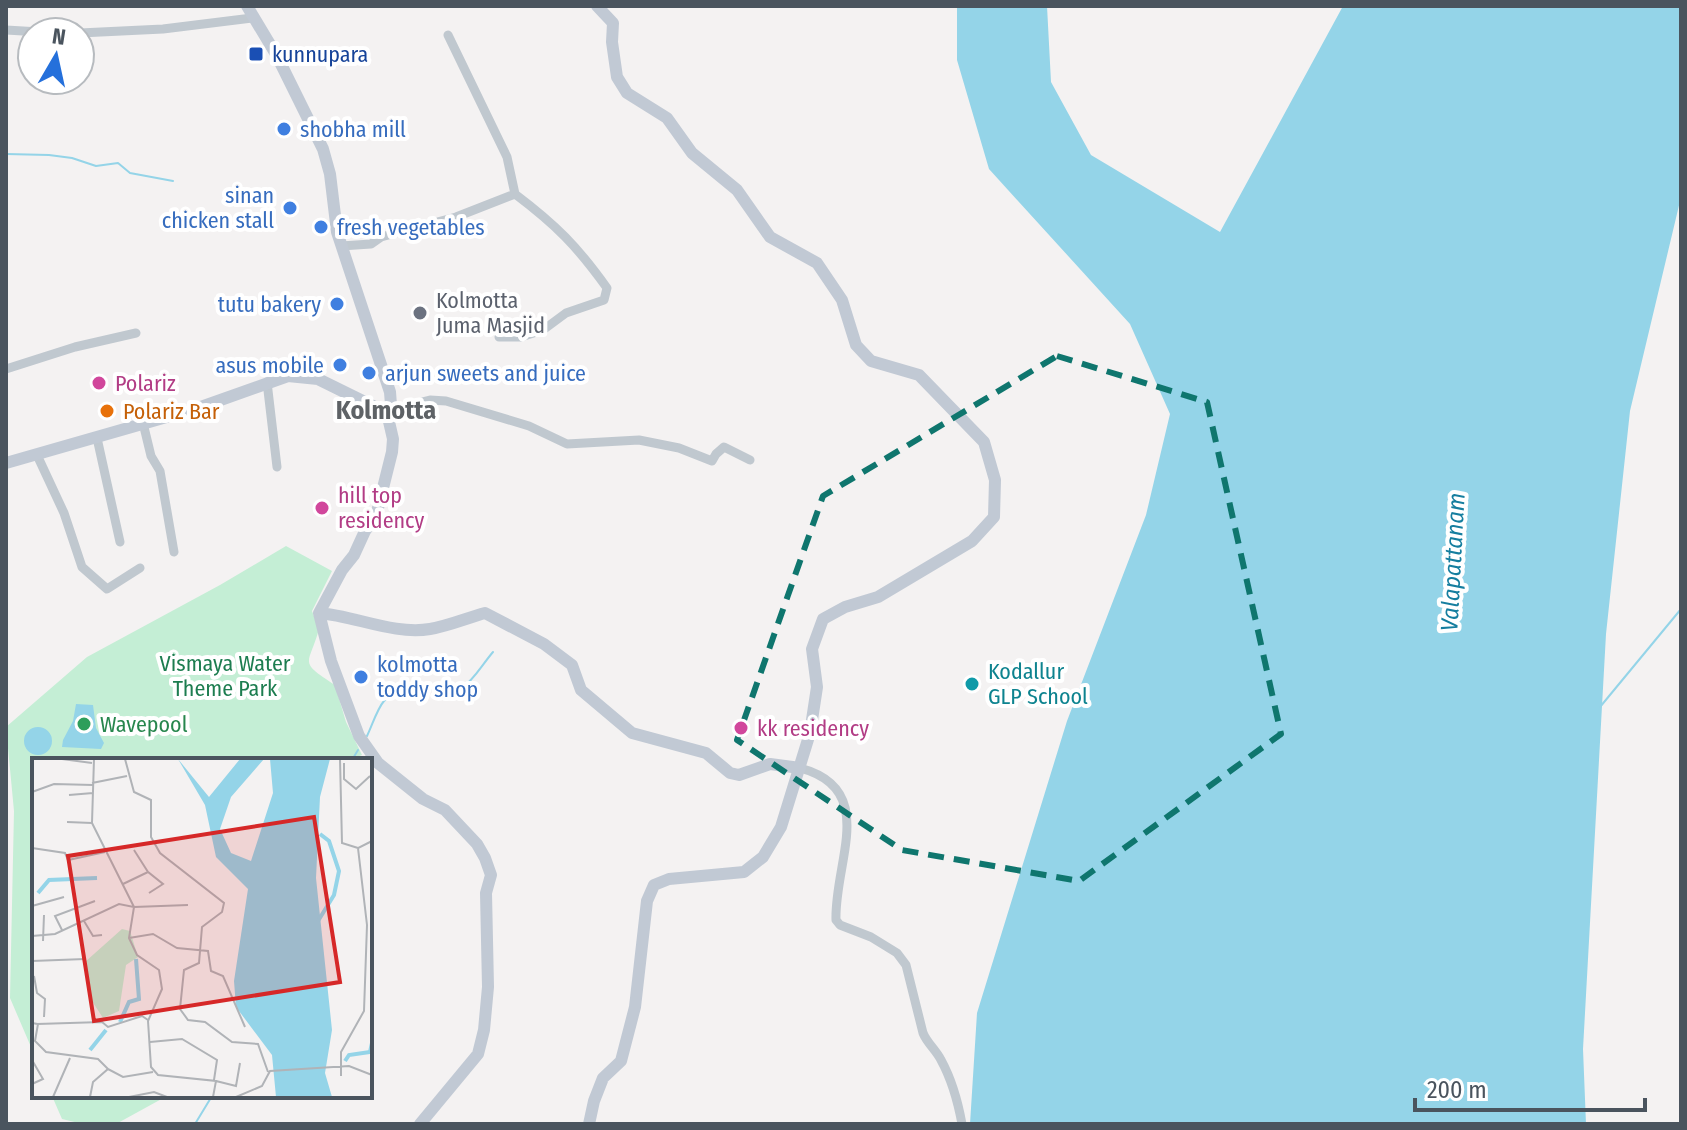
<svg xmlns="http://www.w3.org/2000/svg" width="1687" height="1130" font-family="'Fira Sans Condensed',sans-serif">
<style>
.green{fill:#c4eed5}
.water{fill:#94d4e8}
.lines{fill:none;stroke-linecap:round;stroke-linejoin:round}
.stream{stroke:#94d4e8;stroke-width:2}
.street{stroke:#c0c8cf;stroke-width:9}
.secondary{stroke:#c1c9d4;stroke-width:12}
.marked{fill:none;stroke:#0f766e;stroke-width:6;stroke-dasharray:16 10;stroke-linejoin:round}
.transit-dot{fill:#1a4fb4;stroke:#fff;stroke-width:3}
.shop-dot{fill:#3f7fe0;stroke:#fff;stroke-width:3}
.worship-dot{fill:#6b7280;stroke:#fff;stroke-width:3}
.hotel-dot{fill:#d1479c;stroke:#fff;stroke-width:3}
.food-dot{fill:#e8710a;stroke:#fff;stroke-width:3}
.culture-dot{fill:#0f9aa8;stroke:#fff;stroke-width:3}
.leisure-dot{fill:#2e9e5b;stroke:#fff;stroke-width:3}
.labels{text-anchor:middle;dominant-baseline:central;stroke-width:8;stroke-linejoin:round;paint-order:stroke}
.transit-label{font-size:22px;fill:#164399;stroke:#fff;text-anchor:start}
.shop-label{font-size:22px;fill:#366cbe;stroke:#fff;text-anchor:start}
.worship-label{font-size:22px;fill:#5b616d;stroke:#fff;text-anchor:start}
.hotel-label{font-size:22px;fill:#b23c85;stroke:#fff;text-anchor:start}
.food-label{font-size:22px;fill:#c56008;stroke:#fff;text-anchor:start}
.park-label{font-size:22px;fill:#1d7d50;stroke:#fff}
.culture-label{font-size:22px;fill:#0d838f;stroke:#fff;text-anchor:start}
.leisure-label{font-size:22px;fill:#27864d;stroke:#fff;text-anchor:start}
.water-label{font-size:24px;font-style:italic;fill:#157e9f;stroke:#fff}
.quarter-label{font-size:26px;font-weight:bold;fill:#5e6266;stroke:#fff}
.inset-river{fill:none;stroke:#94d4e8;stroke-width:4}
.inset-road{fill:none;stroke:#b0b3b7;stroke-width:2}
.view{fill:#d62828;fill-opacity:0.15;stroke:#d62828;stroke-width:4}
.inset-edge{fill:none;stroke:#4a545e;stroke-width:4}
</style>
<rect width="100%" height="100%" fill="#f4f2f2"/>
<path class="green" d="M286,546L332,571L312,611L319,629C309,666 297,660 335,685L346,722L362,755L349,760H34V1054L10,998L14,811L6,727L87,657L220,585Z
M52,1096H167L116,1124H83L62,1119Z"/>
<path class="water" d="M957,6H1047L1051,82L1091,155L1220,232L1343,6H1681V197L1630,411L1606,634L1583,1049L1586,1124H970L977,1013L1067,721L1146,515L1170,414L1130,324L989,169L957,60Z
M76,704L93,705L96,728L104,743L101,749L62,747L63,740L73,721Z
M24 741a14 14 0 1 1 28 0a14 14 0 1 1-28 0Z"/>
<g class="lines">
<path class="stream" d="M6,154L49,155L72,158L96,166L118,163L130,173L173,181
M1600,707L1681,609
M367,736C372,726 377,709 384,701C397,687 443,689 460,690C475,679 481,666 493,652
M352,760L358,750
M195,1124L212,1096"/>
<path class="street" d="M6,30L40,32
M80,33L163,29L252,18
M448,35L507,157L515,194
M341,246L371,244L381,237L456,217L515,194C556,225 577,246 607,288L604,300L566,313L543,330L521,337H499
M6,369L75,347L136,333
M267,382L277,467
M387,413L411,411L418,403L430,400L446,401L529,426L567,444L639,440L679,448L712,461L716,454L724,447L750,460
M143,423L151,456L160,471L174,552
M97,438L120,542
M37,455L64,513L82,567L107,589L140,568
M800,768C879,789 834,862 836,920L840,925L871,937L897,953L906,965L923,1033C927,1043 936,1050 941,1060C952,1080 958,1102 962,1124"/>
<path class="secondary" d="M247,6L277,56L323,149L330,174L337,232L390,392L391,405L387,413
M6,463L198,408L288,376L318,379L387,413L393,439L392,452L376,516L365,531L354,555L342,570L319,613L331,661L359,736L378,763L423,799L445,810L477,844L485,858L491,875L486,893L488,987L484,1030L478,1054L420,1124
M319,613C355,616 394,635 430,629C448,626 467,618 485,613L544,644L572,665L581,690L632,733L706,753L730,773L739,775L770,764L800,768
M589,1124L594,1101L603,1078L621,1061L635,1007L647,901L654,885L669,879L744,872L763,857L781,827L810,733L817,687L812,649L823,619L845,607L878,597L972,541L994,517L995,480L984,442L919,375L871,361L856,345L842,300L817,263L770,237L737,190L692,153L667,118L627,93L617,77L612,42L613,23L597,6"/>
</g>
<path class="marked" d="M1057,356L1207,402L1281,734L1079,881L902,850L737,740L823,496Z"/>
<rect class="transit-dot" x="248" y="46" width="16" height="16" rx="4"/>
<g class="shop-dot">
<circle cx="284" cy="129" r="8"/>
<circle cx="290" cy="208" r="8"/>
<circle cx="321" cy="227" r="8"/>
<circle cx="337" cy="304" r="8"/>
<circle cx="340" cy="365" r="8"/>
<circle cx="369" cy="373" r="8"/>
<circle cx="361" cy="677" r="8"/>
</g>
<circle class="worship-dot" cx="420" cy="313" r="8"/>
<g class="hotel-dot">
<circle cx="99" cy="383" r="8"/>
<circle cx="322" cy="508" r="8"/>
<circle cx="741" cy="728" r="8"/>
</g>
<circle class="food-dot" cx="107" cy="411" r="8"/>
<circle class="culture-dot" cx="972" cy="684" r="8"/>
<circle class="leisure-dot" cx="84" cy="724" r="8"/>
<g class="labels">
<g class="transit-label">
<text x="272" y="54">kunnupara</text>
</g>
<g class="shop-label">
<text x="300" y="129">shobha mill</text>
<text x="274" y="195" text-anchor="end">sinan<tspan x="274" dy="25">chicken stall</tspan></text>
<text x="337" y="227">fresh vegetables</text>
<text x="321" y="304" text-anchor="end">tutu bakery</text>
<text x="324" y="365" text-anchor="end">asus mobile</text>
<text x="385" y="373">arjun sweets and juice</text>
<text x="377" y="664">kolmotta<tspan x="377" dy="25">toddy shop</tspan></text>
</g>
<g class="worship-label">
<text x="436" y="300">Kolmotta<tspan x="436" dy="25">Juma Masjid</tspan></text>
</g>
<g class="hotel-label">
<text x="115" y="383">Polariz</text>
<text x="338" y="495">hill top<tspan x="338" dy="25">residency</tspan></text>
<text x="757" y="728">kk residency</text>
</g>
<g class="food-label">
<text x="123" y="411">Polariz Bar</text>
</g>
<g class="park-label">
<text x="225" y="663">Vismaya Water<tspan x="225" dy="25">Theme Park</tspan></text>
</g>
<g class="culture-label">
<text x="988" y="671">Kodallur<tspan x="988" dy="25">GLP School</tspan></text>
</g>
<g class="leisure-label">
<text x="100" y="724">Wavepool</text>
</g>
<g class="water-label">
<text transform="translate(1453 562) rotate(-87)">Valapattanam</text>
</g>
<g class="quarter-label">
<text x="386" y="410">Kolmotta</text>
</g>
</g>
<g transform="translate(32 758)">
<rect width="340" height="340" fill="#f4f2f2"/>
<path d="M90,171L98,173L106,199L94,207L87,253L71,260L60,243L53,204Z" fill="#c4eed5"/>
<path d="M146,1L177,39L208,1H232L199,39L188,71L199,95L219,103L241,35L238,1H298L288,39L284,120L300,272L293,315L300,339H244L240,297L204,249L202,223L216,131L184,99L173,47Z" fill="#94d4e8"/>
<path class="inset-river" d="M6,135L17,122L65,120M286,163L302,137L307,113L297,83L288,76M88,264L97,244L107,241L104,201M58,292L74,272M313,303L317,297L338,294L340,285"/>
<path class="inset-road" d="M30,1L60,5M62,1L60,65L102,149M93,1L102,34L119,42V79L128,95L192,145L190,154L170,169L167,205L152,212L148,251L156,262L173,264L200,284L226,286L236,314M308,1L310,85L326,90M312,5V21L324,31L338,18M60,25L95,18M0,34L22,26L61,27M37,37L61,35M35,64L60,65M0,90L33,95L36,102L73,94M102,92L116,114M91,126L116,114L131,126L117,135M0,148L32,139M102,149L156,147M52,163L61,178L70,177M30,172L23,158L63,143M0,178L23,176L87,146L102,149L97,180L105,197L127,212L130,231L116,263L119,309L126,317L184,323L181,339M97,180L121,176L145,190L176,193L179,213L191,218L213,269M11,183L12,157M0,203L53,201M2,218L5,235L13,241L12,259M0,265L6,266L3,283L14,294L66,301L76,311M5,266L70,264L76,269L110,258L116,262M118,284L150,281L185,302L182,322M0,302L11,321L0,326M309,318V294L332,253L335,167L326,90L340,83M184,323L204,328L208,305M21,339L38,300M58,339L61,324L76,311L91,319L121,314M97,339L122,334L135,339M204,339L230,328L238,313L317,308L340,317"/>
<path class="view" d="M282,59L308,224L62,263L36,98Z"/>
<rect width="340" height="340" class="inset-edge"/>
</g>
<rect width="1687" height="1130" fill="none" stroke="#4a545e" stroke-width="16"/>
<g transform="translate(56 56) rotate(9)"><circle r="38" fill="#ffffff" stroke="#b7bbbf" stroke-width="2"/>
<path d="M0-6L14 30L0 20L-14 30Z" fill="#2570db"/>
<text y="-12" font-size="22" font-weight="bold" text-anchor="middle" fill="#4a545e">N</text>
</g>
<path d="M1415 1098v12h230v-12" fill="none" stroke="#4a545e" stroke-width="4"/>
<text x="1427" y="1098" font-size="24" fill="#4a545e" stroke="#ffffff" stroke-width="6" paint-order="stroke">200 m</text>
</svg>
